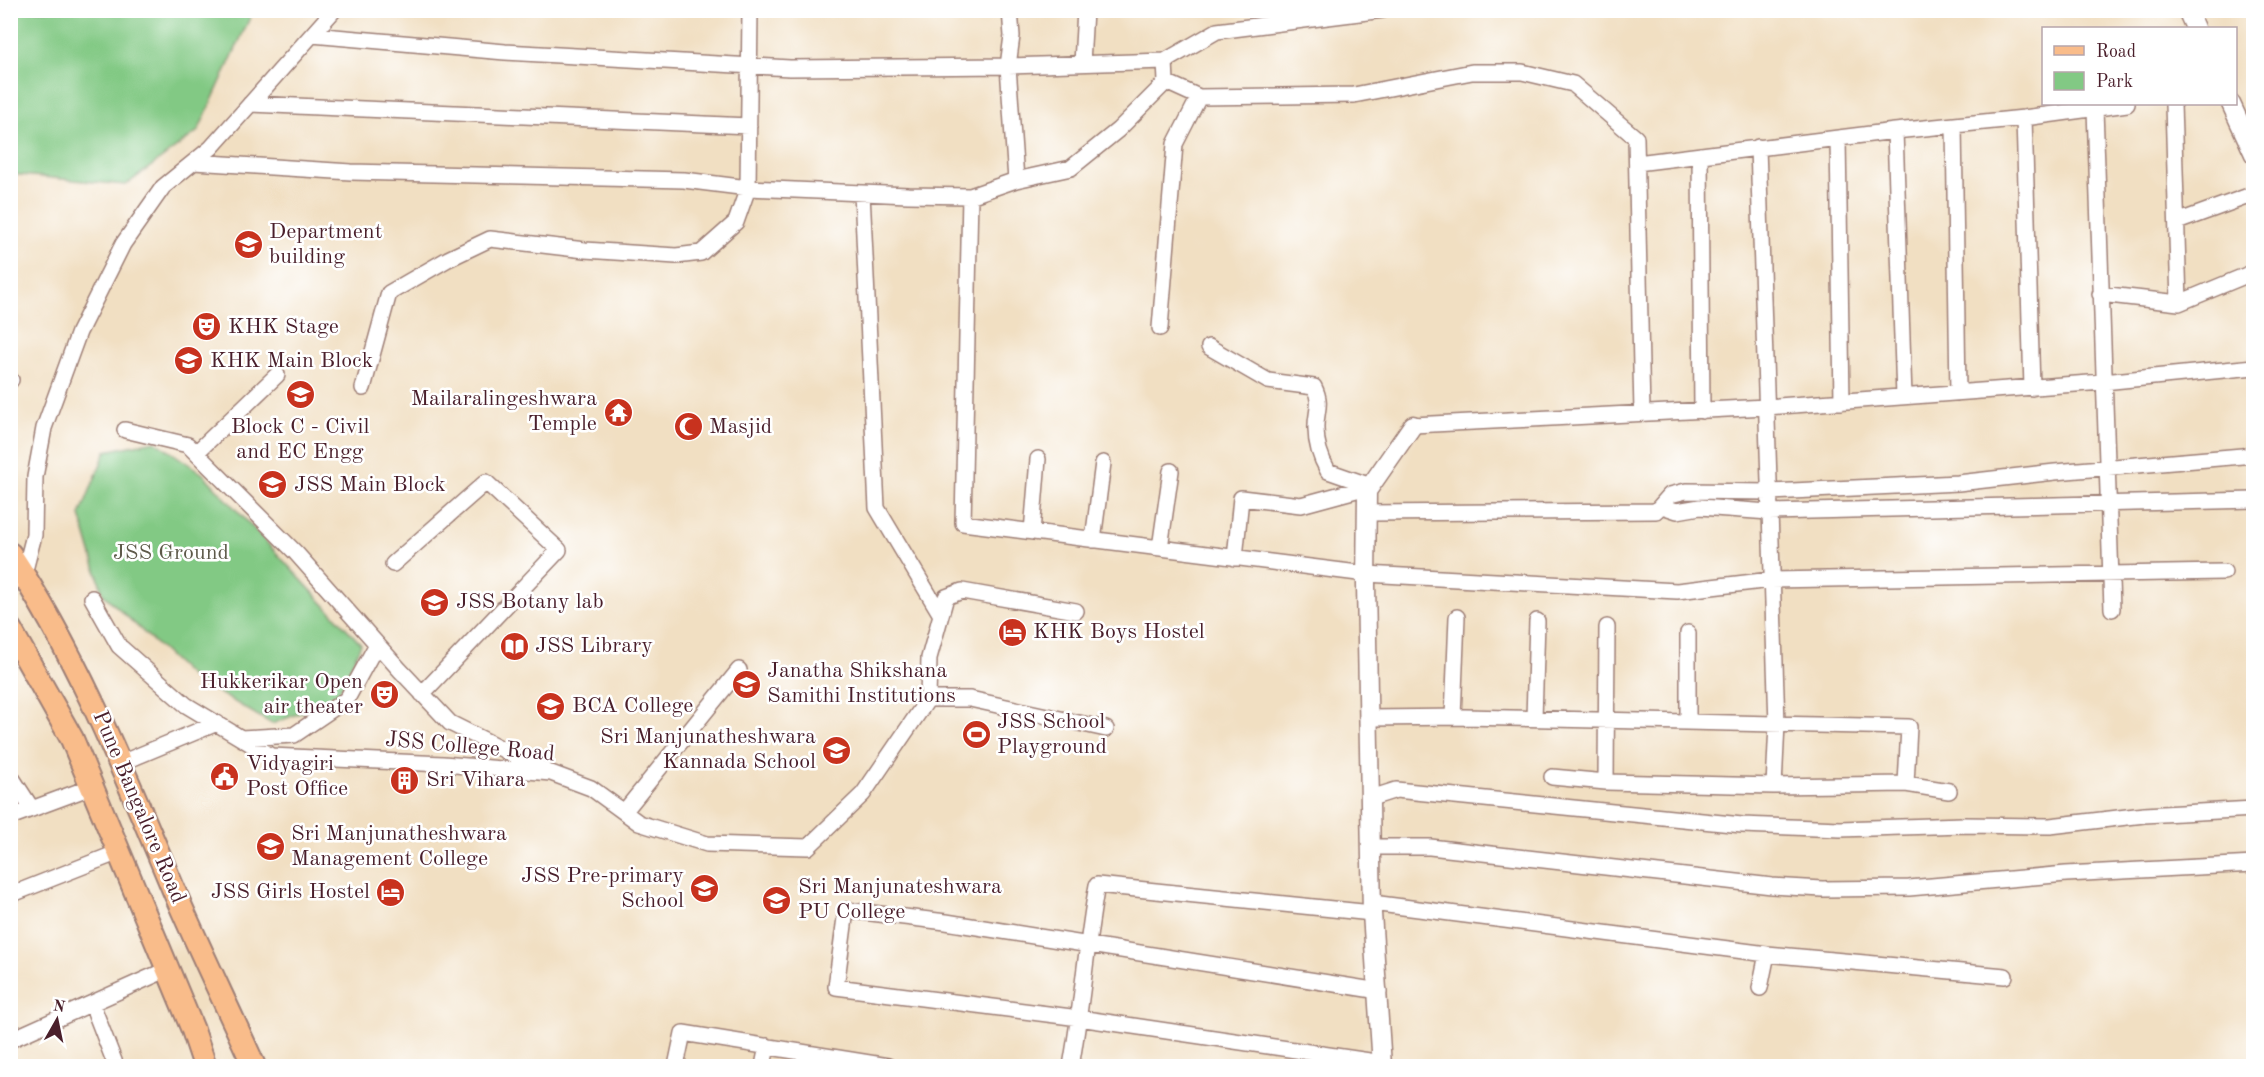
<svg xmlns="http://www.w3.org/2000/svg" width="2264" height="1077" font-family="'Old Standard TT',serif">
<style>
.green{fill:#82c984;stroke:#667458;stroke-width:1.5}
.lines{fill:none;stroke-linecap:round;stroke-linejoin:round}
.minor-casing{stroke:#9e7f76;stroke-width:18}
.tertiary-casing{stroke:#9e7f76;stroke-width:21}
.primary-casing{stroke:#9e7f76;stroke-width:26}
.minor{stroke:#fff;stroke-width:15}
.tertiary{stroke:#fff;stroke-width:18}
.primary{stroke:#f9bc8a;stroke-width:22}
.labels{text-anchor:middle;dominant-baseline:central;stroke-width:5;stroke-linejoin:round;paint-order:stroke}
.poi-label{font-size:22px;fill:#4a1f2b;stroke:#fff;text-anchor:start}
.park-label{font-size:22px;fill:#5e5a4a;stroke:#fff}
.street-label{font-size:22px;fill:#4a1f2b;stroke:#fff}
</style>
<rect width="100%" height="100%" fill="#fff"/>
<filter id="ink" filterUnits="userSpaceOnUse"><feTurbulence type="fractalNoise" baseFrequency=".0167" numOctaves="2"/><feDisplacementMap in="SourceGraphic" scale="12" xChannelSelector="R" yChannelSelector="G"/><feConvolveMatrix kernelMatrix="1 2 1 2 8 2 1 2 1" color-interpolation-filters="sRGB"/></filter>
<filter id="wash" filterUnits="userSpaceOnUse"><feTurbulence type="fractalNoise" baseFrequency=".008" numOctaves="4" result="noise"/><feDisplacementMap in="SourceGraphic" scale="24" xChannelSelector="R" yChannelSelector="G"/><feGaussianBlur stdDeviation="1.35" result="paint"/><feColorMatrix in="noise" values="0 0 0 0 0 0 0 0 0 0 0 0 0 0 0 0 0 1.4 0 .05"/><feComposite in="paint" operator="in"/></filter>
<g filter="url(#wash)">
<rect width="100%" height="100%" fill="#f1dfc2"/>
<path class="green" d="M10,11L11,10L253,11L198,131L126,185L11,174Z
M155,441L203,474L361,644L336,699L272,724L190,676L103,594L80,515L106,451Z"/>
</g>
<g filter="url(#ink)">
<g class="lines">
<defs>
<path id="minor" d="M312,35L505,52L790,68L1008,66L1165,61L1217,31L1383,10
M1165,61L1166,82L1199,97L1354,95L1472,72H1522L1573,84L1636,138L1642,413
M1082,63L1085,10
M250,104L749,126
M2173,104L2179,303
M2095,109L2112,609
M2024,118L2032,388
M1954,125L1958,393
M1895,131L1904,397
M1838,139L1842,402
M1758,147L1777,724L1774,786
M1700,155L1702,411
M194,162L351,172L684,180L748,188L908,195L970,196L1016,180L1008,66L1012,36L1010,10
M1637,163L1895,131L2024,118L2127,104
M1016,180L1071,168L1118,130L1166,82
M862,193L877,508L941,615
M970,196L963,523L1366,574L1677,591L1771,580L2224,572
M2177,222L2254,194
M2100,294L2179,303L2254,272
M1160,328L1175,144L1199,97
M1209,347L1268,381L1314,387C1323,405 1315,412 1316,429C1316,445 1320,457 1328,471L1371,486
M10,379L11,380
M363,388L389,293L448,259L490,239L585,250L676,256L701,253L736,222L748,188L750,10
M1413,425L1766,407L2103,382L2254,367
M125,430L188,445L296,553L400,670L450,723L544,770
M196,453L277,375
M1662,506L1677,511L1700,507L1769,512L2254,500
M1367,513L1656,511L1670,495L1686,491L1769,492L1958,483L2055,472L2254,455
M1032,532L1038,459
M1093,540L1103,463
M1160,548L1171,471
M1235,558L1241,498L1301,505L1371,486
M393,564L486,482L559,550L422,694
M10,584L24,574L34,535L35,477L44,428L79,332L123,244L163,187L211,148L334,10
M92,598L119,646L186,705L271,756L443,764L551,773L591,788L639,823L707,844L808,847L863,794L928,699H970L1106,729
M928,699L929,658L946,597L962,591L1076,611
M1453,717L1457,617
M1370,718L1464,717L1909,727L1906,784
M1534,718L1537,621
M1688,722V633
M241,738L294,735L347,699L377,644
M121,763L217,723
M10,775L32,809
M1552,777L1606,782L1774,786L1906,784L1949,791
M1606,782L1607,627
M1371,798L1396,790L1742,825L1840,829L1963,825L2050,826L2144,815L2254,809
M624,812L739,670
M10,817L91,787
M1371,847H1430L1772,886L1822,889L1909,888L2066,874L2254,864
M10,895L119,852
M1372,903L1767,954L2005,976
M1760,988L1767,954
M1379,991L946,922L846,910L836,987L1079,1018L1383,1063
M92,1004L116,1066
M10,1040L166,970
M676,1066L683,1033L888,1066
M763,1066L767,1046
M1071,1066C1082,1006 1086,945 1097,885L1372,913"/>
<path id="tertiary" d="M2187,10L2195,28
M2231,104L2254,154
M1382,1066L1372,913L1366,584L1367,491L1413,425"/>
<path id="primary" d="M10,554C80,660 126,777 175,893C200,951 228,1008 254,1066
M10,629L72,739L193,1030L205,1066"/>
</defs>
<use href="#minor" class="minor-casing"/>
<use href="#tertiary" class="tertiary-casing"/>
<use href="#primary" class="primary-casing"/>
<use href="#minor" class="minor"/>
<use href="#tertiary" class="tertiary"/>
<use href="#primary" class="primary"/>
</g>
</g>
<defs>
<symbol id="university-disc" viewBox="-11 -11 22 22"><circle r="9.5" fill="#c8321e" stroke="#fff"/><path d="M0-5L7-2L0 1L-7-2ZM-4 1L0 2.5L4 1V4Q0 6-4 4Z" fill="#fff"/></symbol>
<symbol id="theatre-disc" viewBox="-11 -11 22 22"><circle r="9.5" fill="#c8321e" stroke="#fff"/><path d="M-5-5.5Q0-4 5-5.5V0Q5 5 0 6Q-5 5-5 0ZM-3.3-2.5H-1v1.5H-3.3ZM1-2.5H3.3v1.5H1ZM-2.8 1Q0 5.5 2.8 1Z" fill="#fff"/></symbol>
<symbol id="temple-disc" viewBox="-11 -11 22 22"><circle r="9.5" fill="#c8321e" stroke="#fff"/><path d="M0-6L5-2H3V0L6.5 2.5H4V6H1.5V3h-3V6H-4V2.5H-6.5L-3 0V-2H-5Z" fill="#fff"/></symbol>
<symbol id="mosque-disc" viewBox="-11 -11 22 22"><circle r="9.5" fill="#c8321e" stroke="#fff"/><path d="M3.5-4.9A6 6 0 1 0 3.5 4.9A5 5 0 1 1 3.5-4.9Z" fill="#fff"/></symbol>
<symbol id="hotel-disc" viewBox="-11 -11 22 22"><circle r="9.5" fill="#c8321e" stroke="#fff"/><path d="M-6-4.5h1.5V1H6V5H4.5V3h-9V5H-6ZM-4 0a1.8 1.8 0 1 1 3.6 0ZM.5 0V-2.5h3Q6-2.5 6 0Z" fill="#fff"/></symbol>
<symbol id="library-disc" viewBox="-11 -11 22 22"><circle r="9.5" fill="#c8321e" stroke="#fff"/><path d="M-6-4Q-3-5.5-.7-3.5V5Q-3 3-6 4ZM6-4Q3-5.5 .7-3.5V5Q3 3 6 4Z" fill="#fff"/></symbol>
<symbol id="stadium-disc" viewBox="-11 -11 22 22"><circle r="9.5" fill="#c8321e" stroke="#fff"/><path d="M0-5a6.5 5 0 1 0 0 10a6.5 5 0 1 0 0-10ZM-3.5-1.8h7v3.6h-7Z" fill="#fff"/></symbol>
<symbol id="school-disc" viewBox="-11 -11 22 22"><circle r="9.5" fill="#c8321e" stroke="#fff"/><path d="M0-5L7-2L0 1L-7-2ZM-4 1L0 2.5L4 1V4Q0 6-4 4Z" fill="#fff"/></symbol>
<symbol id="civic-disc" viewBox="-11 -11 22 22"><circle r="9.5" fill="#c8321e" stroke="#fff"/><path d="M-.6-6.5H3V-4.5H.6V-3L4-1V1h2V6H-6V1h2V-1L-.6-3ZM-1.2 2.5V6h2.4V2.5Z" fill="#fff"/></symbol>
<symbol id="building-disc" viewBox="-11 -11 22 22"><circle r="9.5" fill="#c8321e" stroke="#fff"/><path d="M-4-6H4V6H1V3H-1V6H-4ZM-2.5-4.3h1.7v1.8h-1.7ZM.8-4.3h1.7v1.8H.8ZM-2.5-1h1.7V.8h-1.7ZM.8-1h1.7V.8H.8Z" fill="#fff"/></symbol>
</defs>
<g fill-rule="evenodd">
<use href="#university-disc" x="232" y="228" width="33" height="33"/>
<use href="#theatre-disc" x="190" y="310" width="33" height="33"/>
<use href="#university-disc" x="172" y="344" width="33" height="33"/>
<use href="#university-disc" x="284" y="378" width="33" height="33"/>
<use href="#temple-disc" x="602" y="396" width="33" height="33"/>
<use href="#mosque-disc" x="672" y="410" width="33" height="33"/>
<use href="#university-disc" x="256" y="468" width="33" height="33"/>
<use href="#university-disc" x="418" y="586" width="33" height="33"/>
<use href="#hotel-disc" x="996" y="616" width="33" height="33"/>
<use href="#library-disc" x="498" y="630" width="33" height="33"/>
<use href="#university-disc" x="730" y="668" width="33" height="33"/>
<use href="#theatre-disc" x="368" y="678" width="33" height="33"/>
<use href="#university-disc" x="534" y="690" width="33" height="33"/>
<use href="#stadium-disc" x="960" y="718" width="33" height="33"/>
<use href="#school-disc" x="820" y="734" width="33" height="33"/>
<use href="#civic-disc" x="208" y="760" width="33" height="33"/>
<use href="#building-disc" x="388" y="764" width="33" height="33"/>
<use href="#university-disc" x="254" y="830" width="33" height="33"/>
<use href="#school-disc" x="688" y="872" width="33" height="33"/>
<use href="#hotel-disc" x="374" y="876" width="33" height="33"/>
<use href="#university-disc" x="760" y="884" width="33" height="33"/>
</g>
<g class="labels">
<g class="poi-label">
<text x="269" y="232">Department<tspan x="269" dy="25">building</tspan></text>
<text x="228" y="327">KHK Stage</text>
<text x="210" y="361">KHK Main Block</text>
<text x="597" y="399" text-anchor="end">Mailaralingeshwara<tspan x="597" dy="25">Temple</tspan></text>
<text x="300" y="427" text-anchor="middle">Block C - Civil<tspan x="300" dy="25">and EC Engg</tspan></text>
<text x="709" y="427">Masjid</text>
<text x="294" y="485">JSS Main Block</text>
<text x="456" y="602">JSS Botany lab</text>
<text x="1033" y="632">KHK Boys Hostel</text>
<text x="535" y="646">JSS Library</text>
<text x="767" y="671">Janatha Shikshana<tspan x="767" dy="25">Samithi Institutions</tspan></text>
<text x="363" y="682" text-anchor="end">Hukkerikar Open<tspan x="363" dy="25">air theater</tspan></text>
<text x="572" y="706">BCA College</text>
<text x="997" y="722">JSS School<tspan x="997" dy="25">Playground</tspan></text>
<text x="816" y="737" text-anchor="end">Sri Manjunatheshwara<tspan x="816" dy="25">Kannada School</tspan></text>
<text x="246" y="764">Vidyagiri<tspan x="246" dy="25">Post Office</tspan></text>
<text x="426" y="780">Sri Vihara</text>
<text x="291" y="834">Sri Manjunatheshwara<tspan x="291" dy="25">Management College</tspan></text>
<text x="684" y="876" text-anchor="end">JSS Pre-primary<tspan x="684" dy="25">School</tspan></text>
<text x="798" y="887">Sri Manjunateshwara<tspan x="798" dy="25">PU College</tspan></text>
<text x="370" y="892" text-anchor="end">JSS Girls Hostel</text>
</g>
<g class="park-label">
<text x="171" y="553">JSS Ground</text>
</g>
<g class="street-label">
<text transform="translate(470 747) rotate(5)">JSS College Road</text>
<text transform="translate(139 807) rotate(67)">Pune Bangalore Road</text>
</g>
</g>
<rect width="2264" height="1077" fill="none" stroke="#fff" stroke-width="36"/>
<rect x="2042" y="27" width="195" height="78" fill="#ffffff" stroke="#b7a5aa" stroke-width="1.5"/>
<rect x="2054" y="46" width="30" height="9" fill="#f9bc8a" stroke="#b7a5aa" stroke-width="1.5"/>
<text x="2096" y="57" font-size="18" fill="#4a1f2b">Road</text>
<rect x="2054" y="72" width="30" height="18" fill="#82c984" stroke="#b7a5aa" stroke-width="1.5"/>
<text x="2096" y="87" font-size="18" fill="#4a1f2b">Park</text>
<g transform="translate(57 1020) rotate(9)" stroke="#ffffff" stroke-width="4.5" paint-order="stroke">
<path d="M0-4.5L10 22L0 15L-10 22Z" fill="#4a1f2b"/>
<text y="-9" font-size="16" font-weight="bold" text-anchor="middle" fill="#4a1f2b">N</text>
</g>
</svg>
